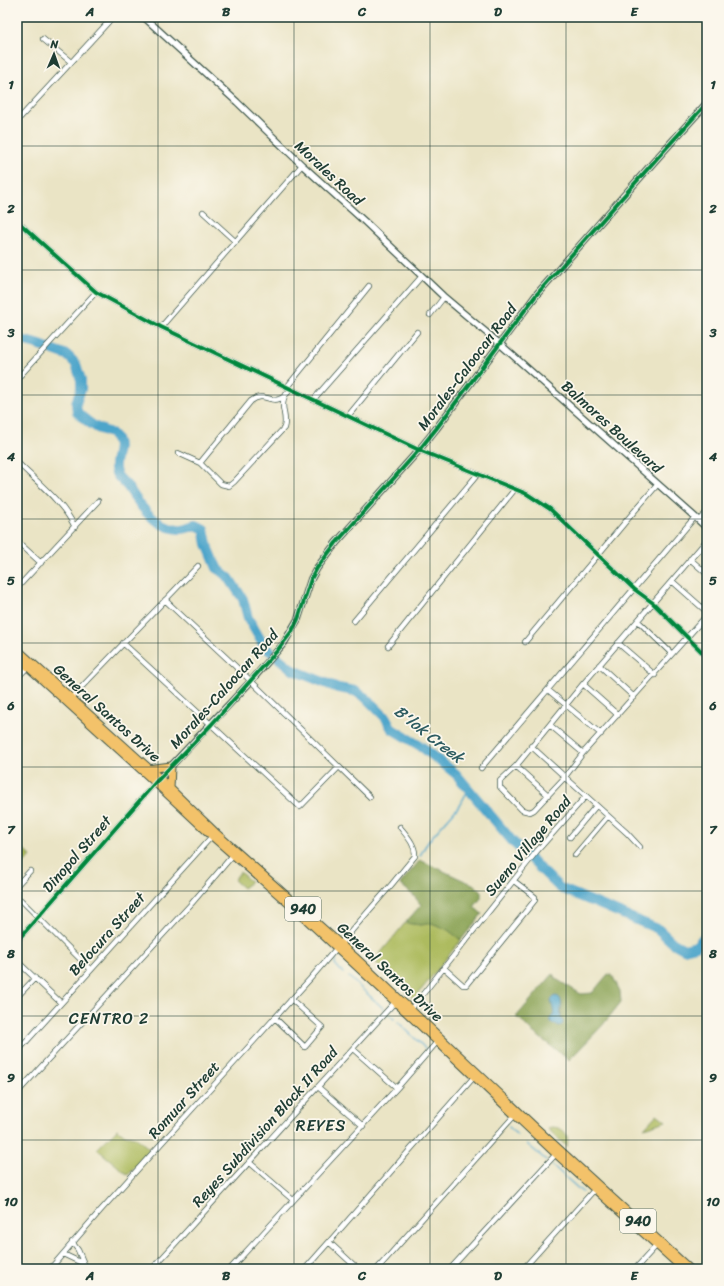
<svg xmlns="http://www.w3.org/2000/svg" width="724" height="1286" font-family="Sriracha,sans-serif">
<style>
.green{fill:#adbb5e;stroke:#667c49}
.forest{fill:#8aa355;stroke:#547044;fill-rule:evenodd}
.water{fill:#4da5ca;stroke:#36717f}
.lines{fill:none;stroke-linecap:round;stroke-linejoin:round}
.stream{stroke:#4da5ca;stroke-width:1.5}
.river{stroke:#4da5ca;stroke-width:10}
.minor-casing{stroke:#3d564a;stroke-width:6}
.tertiary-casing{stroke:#3d564a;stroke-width:8}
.trunk-casing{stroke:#3d564a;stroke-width:9}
.minor{stroke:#fff;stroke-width:4.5}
.tertiary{stroke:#fff;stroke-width:5.5}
.trunk{stroke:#f3c26a;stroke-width:7}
.cycleway-casing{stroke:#fbf7ec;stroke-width:6}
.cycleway{stroke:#00873e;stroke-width:4}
.grid{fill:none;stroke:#1f3d34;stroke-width:1;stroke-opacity:0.55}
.labels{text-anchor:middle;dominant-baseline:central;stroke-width:3.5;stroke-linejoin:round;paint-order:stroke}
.shield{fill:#fbf7ec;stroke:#61756b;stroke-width:1}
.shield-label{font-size:14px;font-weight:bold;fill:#1f3d34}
.street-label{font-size:15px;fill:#1f3d34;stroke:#fbf7ec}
.water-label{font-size:16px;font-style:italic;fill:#2d5c61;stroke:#fbf7ec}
.neighbourhood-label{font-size:16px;letter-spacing:1px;fill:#1f3d34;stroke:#fbf7ec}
.neatline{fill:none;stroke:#1f3d34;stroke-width:1.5}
.grid-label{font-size:13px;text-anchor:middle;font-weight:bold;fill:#1f3d34}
</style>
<rect width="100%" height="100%" fill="#fbf7ec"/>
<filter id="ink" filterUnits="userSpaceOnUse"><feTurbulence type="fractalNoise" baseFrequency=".025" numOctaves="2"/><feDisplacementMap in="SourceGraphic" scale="8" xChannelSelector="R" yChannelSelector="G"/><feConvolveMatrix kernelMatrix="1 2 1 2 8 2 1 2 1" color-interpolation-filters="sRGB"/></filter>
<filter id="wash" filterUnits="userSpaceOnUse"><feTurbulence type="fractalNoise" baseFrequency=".012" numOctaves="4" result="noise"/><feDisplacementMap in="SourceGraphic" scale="16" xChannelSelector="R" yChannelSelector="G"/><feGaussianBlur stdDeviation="0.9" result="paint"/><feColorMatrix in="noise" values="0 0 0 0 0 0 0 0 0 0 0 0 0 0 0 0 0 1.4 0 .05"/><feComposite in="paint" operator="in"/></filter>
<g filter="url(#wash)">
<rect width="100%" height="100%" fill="#eae4c5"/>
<path class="green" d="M17,843L31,856L17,872Z
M240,872L251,882L243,888L234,880Z
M405,923L421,925L432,923L448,930L461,940L414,999L374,961Z
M657,1114L666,1121L644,1128Z
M551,1127C564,1127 570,1135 567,1147L548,1129Z
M117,1129L125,1135L135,1137L151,1150L128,1175L97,1149Z"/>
<path class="forest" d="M420,860L465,881L473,884L481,891V898L474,907L482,914L461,940L448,930L432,923L421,925L405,923L421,905L414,896L400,884Z
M553,974L556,979L581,994L592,993L608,974L612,975L620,991L621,1002L602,1026L569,1060L530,1030L521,1020L516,1017ZM556,996L562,1003L561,1018L550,1019L554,1014L551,1000L553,997Z"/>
<path class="water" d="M556,996C567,999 556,1012 563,1022V1024L560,1026L552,1024L550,1019L554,1014L551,1000L553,997Z"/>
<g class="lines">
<path class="stream" d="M420,856C431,830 458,816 468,789
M336,959L335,964L343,973
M349,977L384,1009
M389,1014L394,1019
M398,1022L426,1049
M509,1127L517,1135
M527,1144L546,1160
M552,1165L582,1192"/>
<path class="river" d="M17,339L37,344L67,355L76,364L81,380V389L76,403L77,412C83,418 89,423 96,427C102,431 111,431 115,437C123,449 111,460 116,473C118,478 125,483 128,487C140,506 154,527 178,529C184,530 191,526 196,525L204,529L207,544L217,568L229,578L243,599L248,618L264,646L293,670L338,688L355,691L366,698L386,718L392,729L422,747L456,774L513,842L560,888L658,929L673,943L684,949L696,946L707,934"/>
</g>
</g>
<g filter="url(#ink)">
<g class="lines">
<defs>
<path id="minor" d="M43,39L71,62
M17,121L113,17
M203,212L236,242
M17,221L96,292L161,327L419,450L527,494L550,509L634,589L653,603L707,657
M430,315L444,297
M161,327L302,165
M17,379L96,292
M287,387L369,286
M313,400L422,276
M348,416L417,332
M178,453L200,463L221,484L229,486L234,482L284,428C288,416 279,406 285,396
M17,462C37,482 62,501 75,527
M200,463L251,401C264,391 269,403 279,399C284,398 287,393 291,389
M699,520L707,512
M17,541L41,563
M690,559L707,574
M672,581L707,612
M17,588L98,501
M165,600L251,681L370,797
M354,621L478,474
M638,621L672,654
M525,642L632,514L658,484
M123,643L300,807L339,767
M618,643L655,675
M388,646L515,489
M599,665L634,697
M17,678L28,667
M583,684L618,715
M548,690L601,734
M70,699L198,566
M550,725L583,753
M531,746L565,777L534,810L530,812L522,810L500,787V781L516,766L583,684L707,540
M516,766L548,795
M481,768L695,517
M570,837L596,806
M640,847L627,833L565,777L583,753L707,615
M575,855L608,816
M17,885L30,871
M21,900L91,970
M17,941L155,783
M17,961L61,1003
M444,968L463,985H466L535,900V897L514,881
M17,997L35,978
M411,1009L537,851L586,796
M275,1018L305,1047L322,1027L291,999
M353,1049L397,1088
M17,1052L213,835
M318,1087L363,1126
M17,1093L192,903L233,855
M249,1162L293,1200
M72,1242L78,1250L84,1264
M329,1242L358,1269
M63,1254L84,1264L89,1269
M50,1269L100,1211L310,979L392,884L415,856C416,845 406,835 400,827
M152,1269L395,1002
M230,1269L397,1088L437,1042
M305,1269L329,1242L474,1077
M377,1269L515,1115
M450,1269L556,1154
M523,1269L595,1189
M635,1269L658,1244"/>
<path id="tertiary" d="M144,17L237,102L302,165L364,221L443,296L500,344L695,517L707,528
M157,781L251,681L284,643L298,619L311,579L317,568L336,543L419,450L436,429L537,294L659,156L707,103"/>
<path id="trunk" d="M17,649L152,771L215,832L355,957L535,1127L690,1269
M17,657L148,776L212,836L296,910L407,1013L556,1154L683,1269
M148,769L171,766L170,789"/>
</defs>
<use href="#minor" class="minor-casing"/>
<use href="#tertiary" class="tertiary-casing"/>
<use href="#trunk" class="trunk-casing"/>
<use href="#minor" class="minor"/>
<use href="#tertiary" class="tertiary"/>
<use href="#trunk" class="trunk"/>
<defs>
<path id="cycleway" d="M17,221L96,292L161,327L419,450L527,494L550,509L634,589L653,603L707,657
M17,941L155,783L211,725L277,651L292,631L298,619L311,579L317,568L336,543L419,450L436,429L537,294L659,156L707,103"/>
</defs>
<use href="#cycleway" class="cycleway-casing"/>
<use href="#cycleway" class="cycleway"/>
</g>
</g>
<path class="grid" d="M158,17V1269M294,17V1269M430,17V1269M566,17V1269M17,146H707M17,270H707M17,395H707M17,519H707M17,643H707M17,767H707M17,891H707M17,1016H707M17,1140H707"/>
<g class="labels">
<g class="shield">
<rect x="285" y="897" width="36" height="24" rx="3"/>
<rect x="620" y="1209" width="36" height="24" rx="3"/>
</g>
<g class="shield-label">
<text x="303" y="909">940</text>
<text x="638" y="1221">940</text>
</g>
<g class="street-label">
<text transform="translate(329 173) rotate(43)">Morales Road</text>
<text transform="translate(467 367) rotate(-53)">Morales-Caloocan Road</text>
<text transform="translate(612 427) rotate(42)">Balmores Boulevard</text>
<text transform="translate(224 689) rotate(-48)">Morales-Caloocan Road</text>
<text transform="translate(107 713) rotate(42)">General Santos Drive</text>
<text transform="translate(528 846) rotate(-50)">Sueno Village Road</text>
<text transform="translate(77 854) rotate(-49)">Dinopol Street</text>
<text transform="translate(107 934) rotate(-48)">Belocura Street</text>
<text transform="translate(390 972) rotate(43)">General Santos Drive</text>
<text transform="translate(184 1100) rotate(-48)">Romuar Street</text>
<text transform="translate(265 1127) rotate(-48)">Reyes Subdivision Block II Road</text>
</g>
<g class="water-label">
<text transform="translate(429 734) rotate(38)">B'lok Creek</text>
</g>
<g class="neighbourhood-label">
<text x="109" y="1018">CENTRO 2</text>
<text x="321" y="1125">REYES</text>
</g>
</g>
<rect width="724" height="1286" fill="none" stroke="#fbf7ec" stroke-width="44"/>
<g transform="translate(54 54) rotate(2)" stroke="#fbf7ec" stroke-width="3" paint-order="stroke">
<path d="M0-3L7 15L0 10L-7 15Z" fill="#1f3d34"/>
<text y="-6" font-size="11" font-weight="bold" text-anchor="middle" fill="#1f3d34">N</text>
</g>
<rect x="22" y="22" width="680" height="1242" class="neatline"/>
<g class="grid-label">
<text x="90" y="16">A</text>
<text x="226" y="16">B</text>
<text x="362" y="16">C</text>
<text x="498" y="16">D</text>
<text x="634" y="16">E</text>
<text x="11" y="89">1</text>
<text x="713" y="89">1</text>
<text x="11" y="213">2</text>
<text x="713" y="213">2</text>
<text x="11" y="337">3</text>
<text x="713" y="337">3</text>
<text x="11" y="461">4</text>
<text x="713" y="461">4</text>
<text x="11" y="585">5</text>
<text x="713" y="585">5</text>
<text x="11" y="710">6</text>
<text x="713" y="710">6</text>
<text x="11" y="834">7</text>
<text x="713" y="834">7</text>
<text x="11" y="958">8</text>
<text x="713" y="958">8</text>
<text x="11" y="1082">9</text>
<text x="713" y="1082">9</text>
<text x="11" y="1206">10</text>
<text x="713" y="1206">10</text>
<text x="90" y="1280">A</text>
<text x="226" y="1280">B</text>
<text x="362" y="1280">C</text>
<text x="498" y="1280">D</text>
<text x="634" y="1280">E</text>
</g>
</svg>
